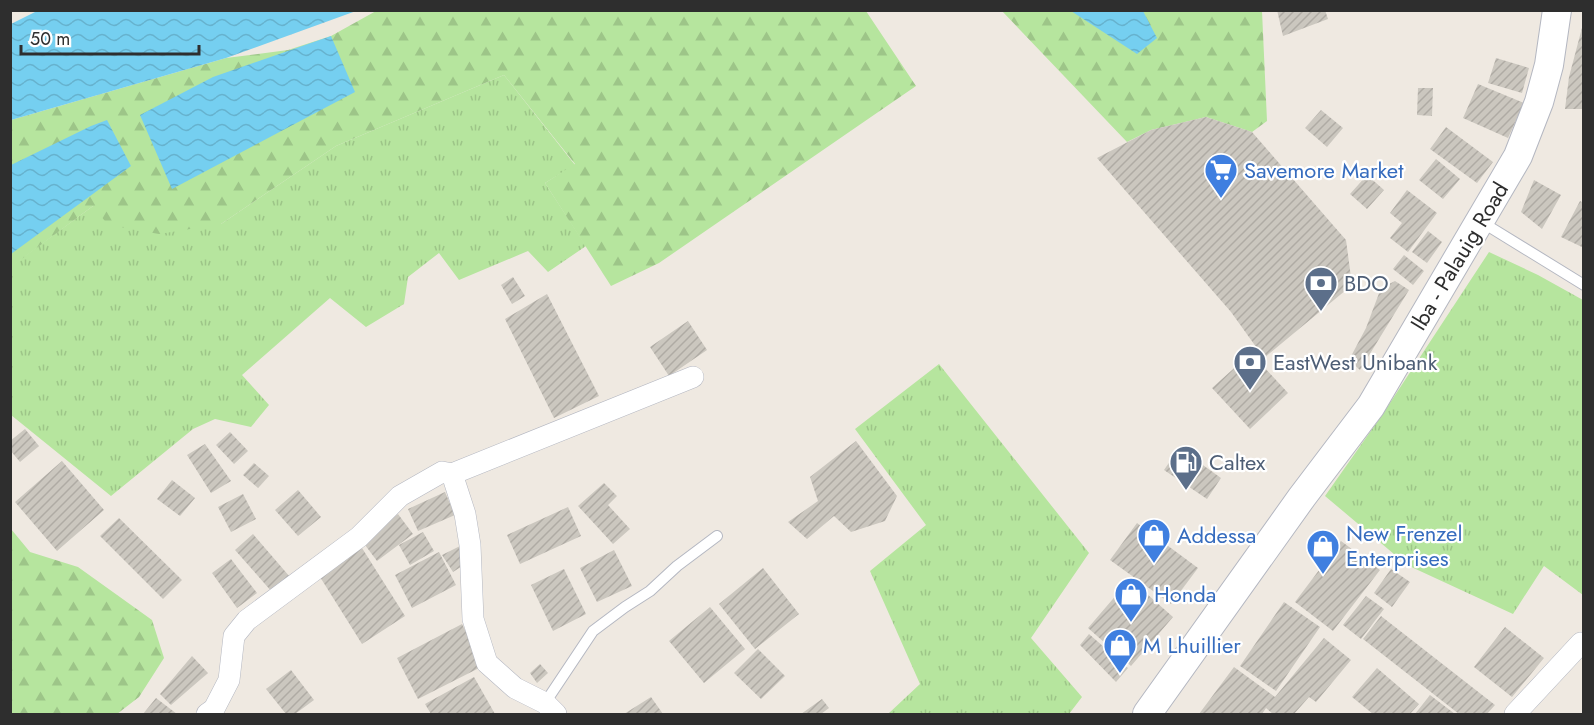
<svg xmlns="http://www.w3.org/2000/svg" width="1594" height="725" font-family="Jost,sans-serif">
<style>
.grass{fill:url(#grass-tufts)}
.forest{fill:url(#forest-firs)}
.water{fill:url(#water-waves)}
.building{fill:url(#building-hatch)}
.lines{fill:none;stroke-linecap:round;stroke-linejoin:round}
.service-casing{stroke:#b4b7c1;stroke-width:12}
.minor-casing{stroke:#b4b7c1;stroke-width:22}
.secondary-casing{stroke:#b4b7c1;stroke-width:30}
.service{stroke:#fff;stroke-width:10}
.minor{stroke:#fff;stroke-width:21}
.secondary{stroke:#fff;stroke-width:28}
.labels{text-anchor:middle;dominant-baseline:central;stroke-width:4.5;stroke-linejoin:round;paint-order:stroke}
.shop-label{font-size:22px;fill:#366cbe;stroke:#fff;text-anchor:start}
.street-label{font-size:22px;fill:#2e2e2e;stroke:#fff}
.service-label{font-size:22px;fill:#4e5e75;stroke:#fff;text-anchor:start}
</style>
<defs>
<pattern id="grass-tufts" width="24" height="20" patternUnits="userSpaceOnUse" patternTransform="scale(1.5)"><rect width="24" height="20" fill="#b6e59e"/><path d="M3 7l-1-3M5 7V3M7 7l1-3M15 17l-1-3M17 17v-4M19 17l1-3" fill="none" stroke="#9dc588"/></pattern>
<pattern id="forest-firs" width="22" height="20" patternUnits="userSpaceOnUse" patternTransform="scale(1.5)"><rect width="22" height="20" fill="#b6e59e"/><path d="M5 1l3.5 6h-7zM16 11l3.5 6h-7z" fill="#9dc588"/></pattern>
<pattern id="water-waves" width="16" height="10" patternUnits="userSpaceOnUse" patternTransform="scale(1.5)"><rect width="16" height="10" fill="#75cff0"/><path d="M0 5q4-4 8 0t8 0" fill="none" stroke="#66b2ce"/></pattern>
<pattern id="building-hatch" width="6" height="6" patternUnits="userSpaceOnUse" patternTransform="scale(1.5)"><rect width="6" height="6" fill="#cbc7bf"/><path d="M-1 1l2-2M0 6l6-6M5 7l2-2" fill="none" stroke="#afaba4"/></pattern>
</defs>
<rect width="100%" height="100%" fill="#efe9e1"/>
<path class="grass" d="M504,75L575,165L545,183L586,246L548,272L528,251L459,280L439,253L408,277L404,304L366,327L330,298L242,375L269,405L251,427L215,419L193,429L111,496L11,415L10,267L93,206L221,224L336,146Z
M1489,252L1538,275L1583,300V595L1544,566L1513,614L1407,565L1325,496L1382,415Z
M939,364L1089,553L1031,638L1082,697L1069,714H888L920,684L870,571L926,525L855,429Z"/>
<path class="forest" d="M376,11H866L916,86L659,263L611,286L545,183L575,164L504,75L336,146L221,224L159,234L108,225L93,206L11,267V120L226,58L288,50L331,36Z
M1002,11H1262L1267,121L1252,132L1206,117L1151,130L1127,142Z
M11,529L30,552L78,567L152,620L164,658L139,697L117,714H11Z"/>
<path class="water" d="M39,10H356V11L226,58L11,120V24Z
M1071,11H1143L1157,38L1137,54Z
M331,36L355,92L172,189L140,115L213,77Z
M107,120L131,166L11,254V165L91,126Z"/>
<path class="building" d="M1277,10H1325L1328,19L1283,36Z
M1583,24L1584,109H1565L1569,77Z
M1496,58L1529,68L1522,93L1488,83Z
M1478,84L1524,103L1508,138L1463,118Z
M1418,88H1433L1432,116L1417,115Z
M1321,110L1343,128L1327,147L1305,128Z
M1206,117L1252,132L1346,240L1352,285L1264,358L1231,312L1097,158L1151,130Z
M1446,127L1493,162L1477,183L1430,149Z
M1436,159L1460,179L1443,199L1419,180Z
M1367,175L1384,190L1367,209L1350,194Z
M1534,180L1561,195L1542,229L1521,212Z
M1407,190L1437,213L1408,252L1390,238L1402,223L1390,213Z
M1580,201L1584,203V248L1561,237Z
M1428,231L1442,242L1427,263L1412,252Z
M1404,255L1424,271L1413,285L1393,269Z
M513,277L525,296L512,304L501,285Z
M1395,281L1409,290L1360,370L1349,360L1366,328L1381,288Z
M547,294L599,396L554,418L505,319Z
M688,321L707,350L669,376L650,347Z
M1251,353L1288,393L1250,429L1212,388Z
M25,429L39,446L20,462L10,450V441Z
M230,432L248,451L234,464L216,445Z
M856,441L897,496L885,521L851,532L834,516L807,539L788,522L818,501L810,477Z
M205,444L231,481L211,493L187,455Z
M1179,448L1221,478L1207,499L1164,470Z
M62,461L104,510L57,551L15,502Z
M254,463L269,476L258,488L243,475Z
M172,480L195,498L180,516L157,499Z
M604,483L617,496L608,505L630,529L613,544L578,506Z
M298,490L321,517L298,536L275,510Z
M445,492L455,515L418,531L408,509Z
M243,494L256,519L231,532L218,507Z
M568,507L581,536L520,564L507,535Z
M398,514L413,534L377,561L362,541Z
M119,518L182,580L163,599L100,536Z
M1137,523L1198,568L1171,604L1110,560Z
M423,532L434,551L410,565L399,545Z
M253,534L290,577L272,592L235,550Z
M1341,541L1380,570L1333,631L1295,602Z
M462,545L467,563L453,572L442,555Z
M362,548L405,616L362,644L320,577Z
M614,550L632,586L597,602L580,568Z
M439,552L456,585L412,608L395,575Z
M231,559L257,593L237,608L212,573Z
M763,568L799,614L755,649L719,604Z
M564,569L586,614L553,631L531,585Z
M1391,569L1410,582L1392,607L1374,593Z
M1130,579L1173,617L1131,666L1088,628Z
M1366,596L1384,609L1361,639L1343,625Z
M1284,602L1320,627L1276,691L1240,666Z
M710,607L745,649L704,683L669,641Z
M1381,616L1495,705L1487,714H1459L1363,639Z
M462,624L483,666L418,699L397,658Z
M1505,627L1544,658L1512,697L1474,667Z
M1089,634L1128,668L1116,682L1080,645Z
M1324,638L1351,660L1316,702L1309,697L1294,714H1273L1266,708L1262,714H1199L1234,667L1275,697Z
M758,649L785,676L761,699L734,673Z
M192,656L208,673L171,705L160,694Z
M540,664L548,673L537,683L530,673Z
M1377,668L1419,704L1410,714H1373L1352,697Z
M291,670L314,700L295,714H286L266,689Z
M474,677L495,714H431L425,704Z
M1430,695L1455,714H1415Z
M651,697L663,714H624Z
M156,698L177,714H143Z
M822,699L829,708L821,714H801Z"/>
<g class="lines">
<defs>
<path id="service" d="M1480,221L1584,285
M545,703L593,631L625,607L650,591L677,566L717,536"/>
<path id="minor" d="M452,474L693,377
M207,714L214,709L229,680L234,636L247,620L359,537L400,496L442,472L452,474L465,514L470,545L473,619L487,663L515,688L545,703L556,714
M1515,714L1581,643L1584,645"/>
<path id="secondary" d="M1147,714L1302,497L1371,406L1518,156L1539,102L1549,65L1557,10"/>
</defs>
<use href="#service" class="service-casing"/>
<use href="#minor" class="minor-casing"/>
<use href="#secondary" class="secondary-casing"/>
<use href="#service" class="service"/>
<use href="#minor" class="minor"/>
<use href="#secondary" class="secondary"/>
</g>
<defs>
<symbol id="supermarket-pin" viewBox="-11 -11 22 30"><path d="M0 17L-7.5 6A9.5 9.5 0 1 1 7.5 6Z" fill="#3f7fe0" stroke="#fff"/><path d="M-6-5.5h2.5l.6 2H6L4.5 2H-2.5L-4.4-4H-6ZM-1.5 3.2a1.3 1.3 0 1 0 .1 0ZM3 3.2a1.3 1.3 0 1 0 .1 0Z" fill="#fff"/></symbol>
<symbol id="bank-pin" viewBox="-11 -11 22 30"><path d="M0 17L-7.5 6A9.5 9.5 0 1 1 7.5 6Z" fill="#5c6f8a" stroke="#fff"/><path d="M-6-4H6V4H-6ZM0-2.3a2.3 2.3 0 1 0 0 4.6a2.3 2.3 0 1 0 0-4.6Z" fill="#fff"/></symbol>
<symbol id="fuel-pin" viewBox="-11 -11 22 30"><path d="M0 17L-7.5 6A9.5 9.5 0 1 1 7.5 6Z" fill="#5c6f8a" stroke="#fff"/><path d="M-5.5-6h7V0h2V4h1.3V-2.5L3-4.5l.8-.8L6-3V5H2.5V1h-1V6h-7ZM-4.2-4.7v3.2H.2V-4.7Z" fill="#fff"/></symbol>
<symbol id="shop-pin" viewBox="-11 -11 22 30"><path d="M0 17L-7.5 6A9.5 9.5 0 1 1 7.5 6Z" fill="#3f7fe0" stroke="#fff"/><path d="M-5-2.5h2.3a2.7 3.5 0 0 1 5.4 0H5L5.5 6h-11ZM-1.5-2.5h3a1.5 2.3 0 0 0-3 0Z" fill="#fff"/></symbol>
</defs>
<g fill-rule="evenodd">
<use href="#supermarket-pin" x="1202" y="151" width="38" height="52"/>
<use href="#bank-pin" x="1302" y="264" width="38" height="52"/>
<use href="#bank-pin" x="1231" y="343" width="38" height="52"/>
<use href="#fuel-pin" x="1167" y="443" width="38" height="52"/>
<use href="#shop-pin" x="1135" y="516" width="38" height="52"/>
<use href="#shop-pin" x="1304" y="527" width="38" height="52"/>
<use href="#shop-pin" x="1112" y="575" width="38" height="52"/>
<use href="#shop-pin" x="1101" y="626" width="38" height="52"/>
</g>
<g class="labels">
<g class="shop-label">
<text x="1244" y="170">Savemore Market</text>
<text x="1346" y="533">New Frenzel<tspan x="1346" dy="25">Enterprises</tspan></text>
<text x="1177" y="535">Addessa</text>
<text x="1154" y="594">Honda</text>
<text x="1143" y="645">M Lhuillier</text>
</g>
<g class="street-label">
<text transform="translate(1459 256) rotate(-59)">Iba - Palauig Road</text>
</g>
<g class="service-label">
<text x="1344" y="283">BDO</text>
<text x="1273" y="362">EastWest Unibank</text>
<text x="1209" y="462">Caltex</text>
</g>
</g>
<rect width="1594" height="725" fill="none" stroke="#2e2e2e" stroke-width="24"/>
<path d="M21 45v9h178v-9" fill="none" stroke="#2e2e2e" stroke-width="3"/>
<text x="30" y="45" font-size="18" fill="#2e2e2e" stroke="#ffffff" stroke-width="4.5" paint-order="stroke">50 m</text>
</svg>
